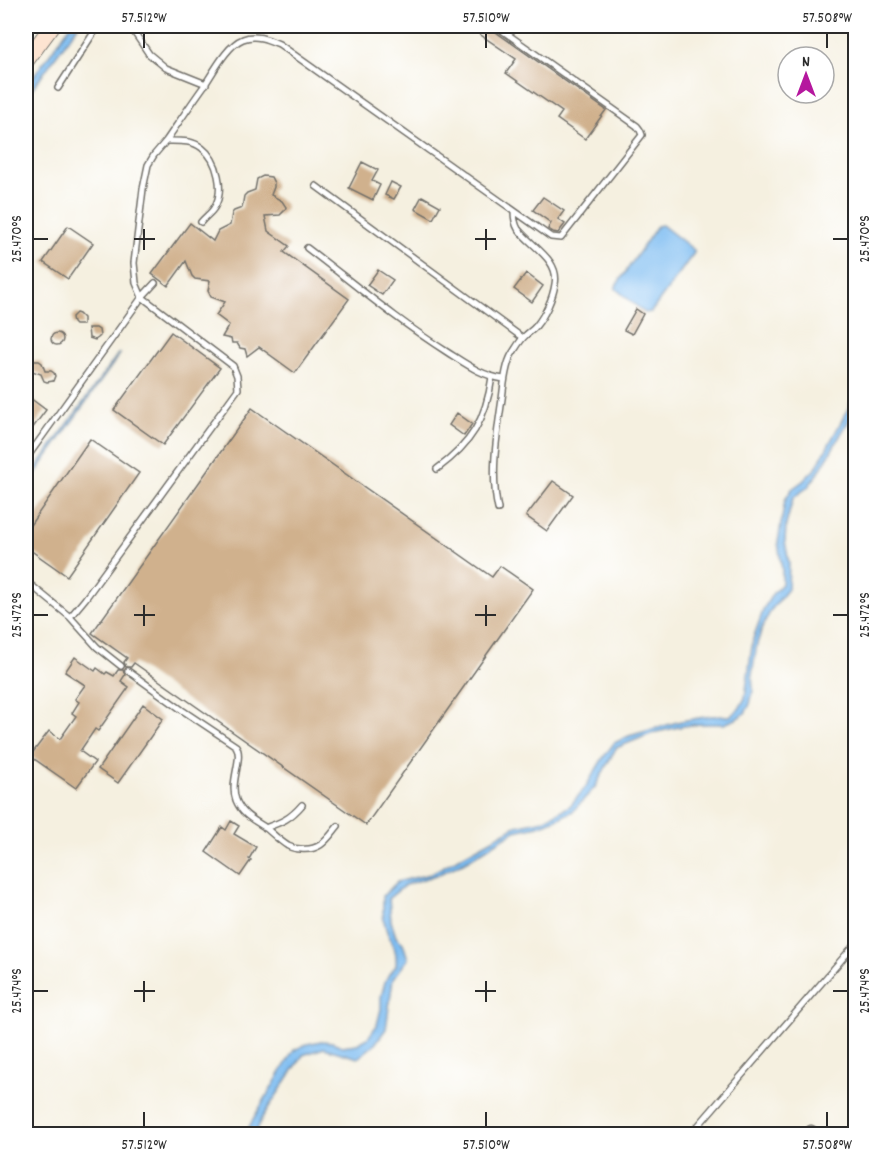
<svg xmlns="http://www.w3.org/2000/svg" width="881" height="1160" font-family="Dekko,sans-serif">
<style>
.water{fill:#7dbcf1;stroke:#54748e;stroke-width:1.5}
.building{fill:#d0b18d}
.lines{fill:none;stroke-linecap:round;stroke-linejoin:round}
.service-casing{stroke:#72706a;stroke-width:8}
.minor-casing{stroke:#72706a;stroke-width:13}
.secondary-casing{stroke:#72706a;stroke-width:17}
.service{stroke:#fff;stroke-width:5}
.minor{stroke:#fff;stroke-width:10}
.secondary{stroke:#fde4d1;stroke-width:15}
.ticks{fill:none;stroke:#2b2b2b;stroke-width:2}
.neatline{fill:none;stroke:#2b2b2b;stroke-width:2}
.ticks-label{font-size:15px;text-anchor:middle;fill:#2b2b2b}
</style>
<rect width="100%" height="100%" fill="#fff"/>
<filter id="ink" filterUnits="userSpaceOnUse"><feTurbulence type="fractalNoise" baseFrequency=".0167" numOctaves="2"/><feDisplacementMap in="SourceGraphic" scale="12" xChannelSelector="R" yChannelSelector="G"/><feConvolveMatrix kernelMatrix="1 2 1 2 8 2 1 2 1" color-interpolation-filters="sRGB"/></filter>
<filter id="wash" filterUnits="userSpaceOnUse"><feTurbulence type="fractalNoise" baseFrequency=".008" numOctaves="4" result="noise"/><feDisplacementMap in="SourceGraphic" scale="24" xChannelSelector="R" yChannelSelector="G"/><feGaussianBlur stdDeviation="1.35" result="paint"/><feColorMatrix in="noise" values="0 0 0 0 0 0 0 0 0 0 0 0 0 0 0 0 0 1.4 0 .05"/><feComposite in="paint" operator="in"/></filter>
<g filter="url(#wash)">
<rect width="100%" height="100%" fill="#f5f0e0"/>
<path class="water" d="M70,26H78L26,97V87Z
M662,225L694,250V253L651,312L645,313L616,289V286L657,226Z
M118,354H120L28,484L26,482Z
M855,393V410L819,472L808,487L793,498L786,525L785,541L789,563L788,589L771,610L762,628L757,644L752,675L753,690L750,704L745,713L736,719L724,724H701L683,726L653,733L616,748L595,787L573,811L559,818L538,826L515,831L465,862L439,874L405,885L389,898L391,921L396,937L403,943L408,959L393,979L386,1029L375,1044L358,1058L324,1048L303,1055L261,1119L256,1134H246L253,1119L294,1050L307,1044L321,1041L332,1042L342,1046L357,1044L368,1038L377,1025L381,1009V997L385,982L389,974L396,966C398,946 389,942 385,925C382,916 383,906 383,896L397,882L430,874L516,826L544,820L570,806L585,788L603,758L614,743L629,736L681,721L711,716H730L739,709L745,698L753,639L764,608L773,593L782,584V570L778,542L785,500L792,489L803,481L816,468L847,411Z"/>
<g id="blocks">
<path class="building" d="M479,26H491L493,30L606,110L585,139L557,119L562,112L506,73L516,59L475,31Z
M362,162L378,170L372,181L380,185L373,200L349,188Z
M263,176L271,177L274,183V187L271,195L282,201L286,207L285,210L280,215L265,216L268,231L289,246L284,252L349,299L295,373L259,347L247,356L245,349L240,348L237,343H232L231,339L222,337L229,325L216,315L225,302L211,297L208,291L210,281L195,279L192,276L186,261L168,286L152,274L190,223L213,241L218,231L230,225L232,213L234,211L242,208L244,196L247,193L255,190L257,179Z
M391,182L401,187L394,199L385,195Z
M422,196L440,206L433,219L415,209Z
M543,197L564,211L558,219L565,224L558,233L553,232L548,229L551,223L533,210Z
M68,226L93,243L68,279L43,262Z
M378,270L393,280L382,295L367,285Z
M526,273L543,286L532,302L514,289Z
M636,309L643,314L632,334L624,330Z
M76,313L79,314L83,318V325H75L73,323L72,317Z
M88,328H96L99,330L100,336L98,338L95,340L89,338Z
M171,332L220,368L163,445L114,410Z
M51 339a6 6 0 1 1 12 0a6 6 0 1 1-12 0Z
M28,361H39L42,363L45,371H51L54,373L55,376L53,381L47,382L44,381L41,374L32,371Z
M26,395L46,410L26,437Z
M252,408L492,577L500,566L533,589L366,825L134,663L131,667H126L124,662L127,658L92,633Z
M457,413L472,424L464,436L449,425Z
M90,439L139,473L67,576L26,547V531Z
M553,481L573,495L547,531L526,516Z
M75,657L95,671L97,668L105,674L107,672L114,676L118,670H123L125,675L121,681L129,687L98,731L95,729L80,751L95,762L76,788L30,756L49,731L60,739L76,716L72,713L79,702L75,699L85,685L65,672Z
M143,704L163,719L118,783L98,769Z
M231,821L239,826L234,834L256,847L249,859L251,860L240,876L206,852L222,827L226,830Z"/>
</g>
</g>
<g filter="url(#ink)">
<use href="#blocks" fill-opacity="0" stroke="#72706a" stroke-width="1.5"/>
<g class="lines">
<defs>
<path id="service" d="M130,26L149,54L166,68L206,84
M58,88L98,26
M166,141C179,122 191,104 204,86C213,73 227,45 243,39C255,34 267,39 279,44L551,237L561,238L642,135L640,130L637,126L496,26
M316,186L523,338
M307,248C353,283 398,321 447,352C466,364 482,376 504,379
M26,459L142,297L155,283
M437,469C471,444 486,420 492,377
M498,509C490,474 497,434 502,399C504,385 505,366 512,354C516,348 520,340 526,335C529,332 533,330 536,326C545,315 553,298 555,284C560,260 531,246 518,229C515,224 514,218 514,211
M26,581L70,617L85,599L238,389L237,376L233,366L142,297L136,283L134,263L143,189L148,165L154,155L166,141C178,141 193,140 202,148C218,160 225,191 214,208C211,213 205,217 201,222
M70,617L97,647L121,666
M128,671L182,710L236,746C244,758 229,781 236,800C242,815 254,820 266,828C273,834 280,841 288,846C292,848 297,849 301,849C321,851 327,839 338,826
M265,828C282,822 290,819 302,805
M691,1134L856,943"/>
<path id="minor" d="M811,1131L816,1134"/>
<path id="secondary" d="M26,61L52,26"/>
</defs>
<use href="#service" class="service-casing"/>
<use href="#minor" class="minor-casing"/>
<use href="#secondary" class="secondary-casing"/>
<use href="#service" class="service"/>
<use href="#minor" class="minor"/>
<use href="#secondary" class="secondary"/>
</g>
</g>
<path class="ticks" d="M144,33V48M486,33V48M827,33V48M144,229V250M486,229V250M33,239H48M134,239H155M475,239H496M833,239H848M144,605V626M486,605V626M33,615H48M134,615H155M475,615H496M833,615H848M144,981V1002M486,981V1002M33,991H48M134,991H155M475,991H496M833,991H848M144,1112V1127M486,1112V1127M827,1112V1127"/>
<rect width="881" height="1160" fill="none" stroke="#fff" stroke-width="66"/>
<g transform="translate(806 75)"><circle r="28" fill="#ffffff" stroke="#aaaaaa" stroke-width="1.5"/>
<path d="M0-4.5L10 22L0 15L-10 22Z" fill="#b5179e"/>
<text y="-9" font-size="16" font-weight="bold" text-anchor="middle" fill="#2b2b2b">N</text>
</g>
<rect x="33" y="33" width="815" height="1094" class="neatline"/>
<g class="ticks-label">
<text x="144" y="22">57.512°W</text>
<text x="486" y="22">57.510°W</text>
<text x="827" y="22">57.508°W</text>
<text transform="translate(16 239) rotate(-90)" y="5">25.470°S</text>
<text transform="translate(864 239) rotate(-90)" y="5">25.470°S</text>
<text transform="translate(16 615) rotate(-90)" y="5">25.472°S</text>
<text transform="translate(864 615) rotate(-90)" y="5">25.472°S</text>
<text transform="translate(16 991) rotate(-90)" y="5">25.474°S</text>
<text transform="translate(864 991) rotate(-90)" y="5">25.474°S</text>
<text x="144" y="1149">57.512°W</text>
<text x="486" y="1149">57.510°W</text>
<text x="827" y="1149">57.508°W</text>
</g>
</svg>
